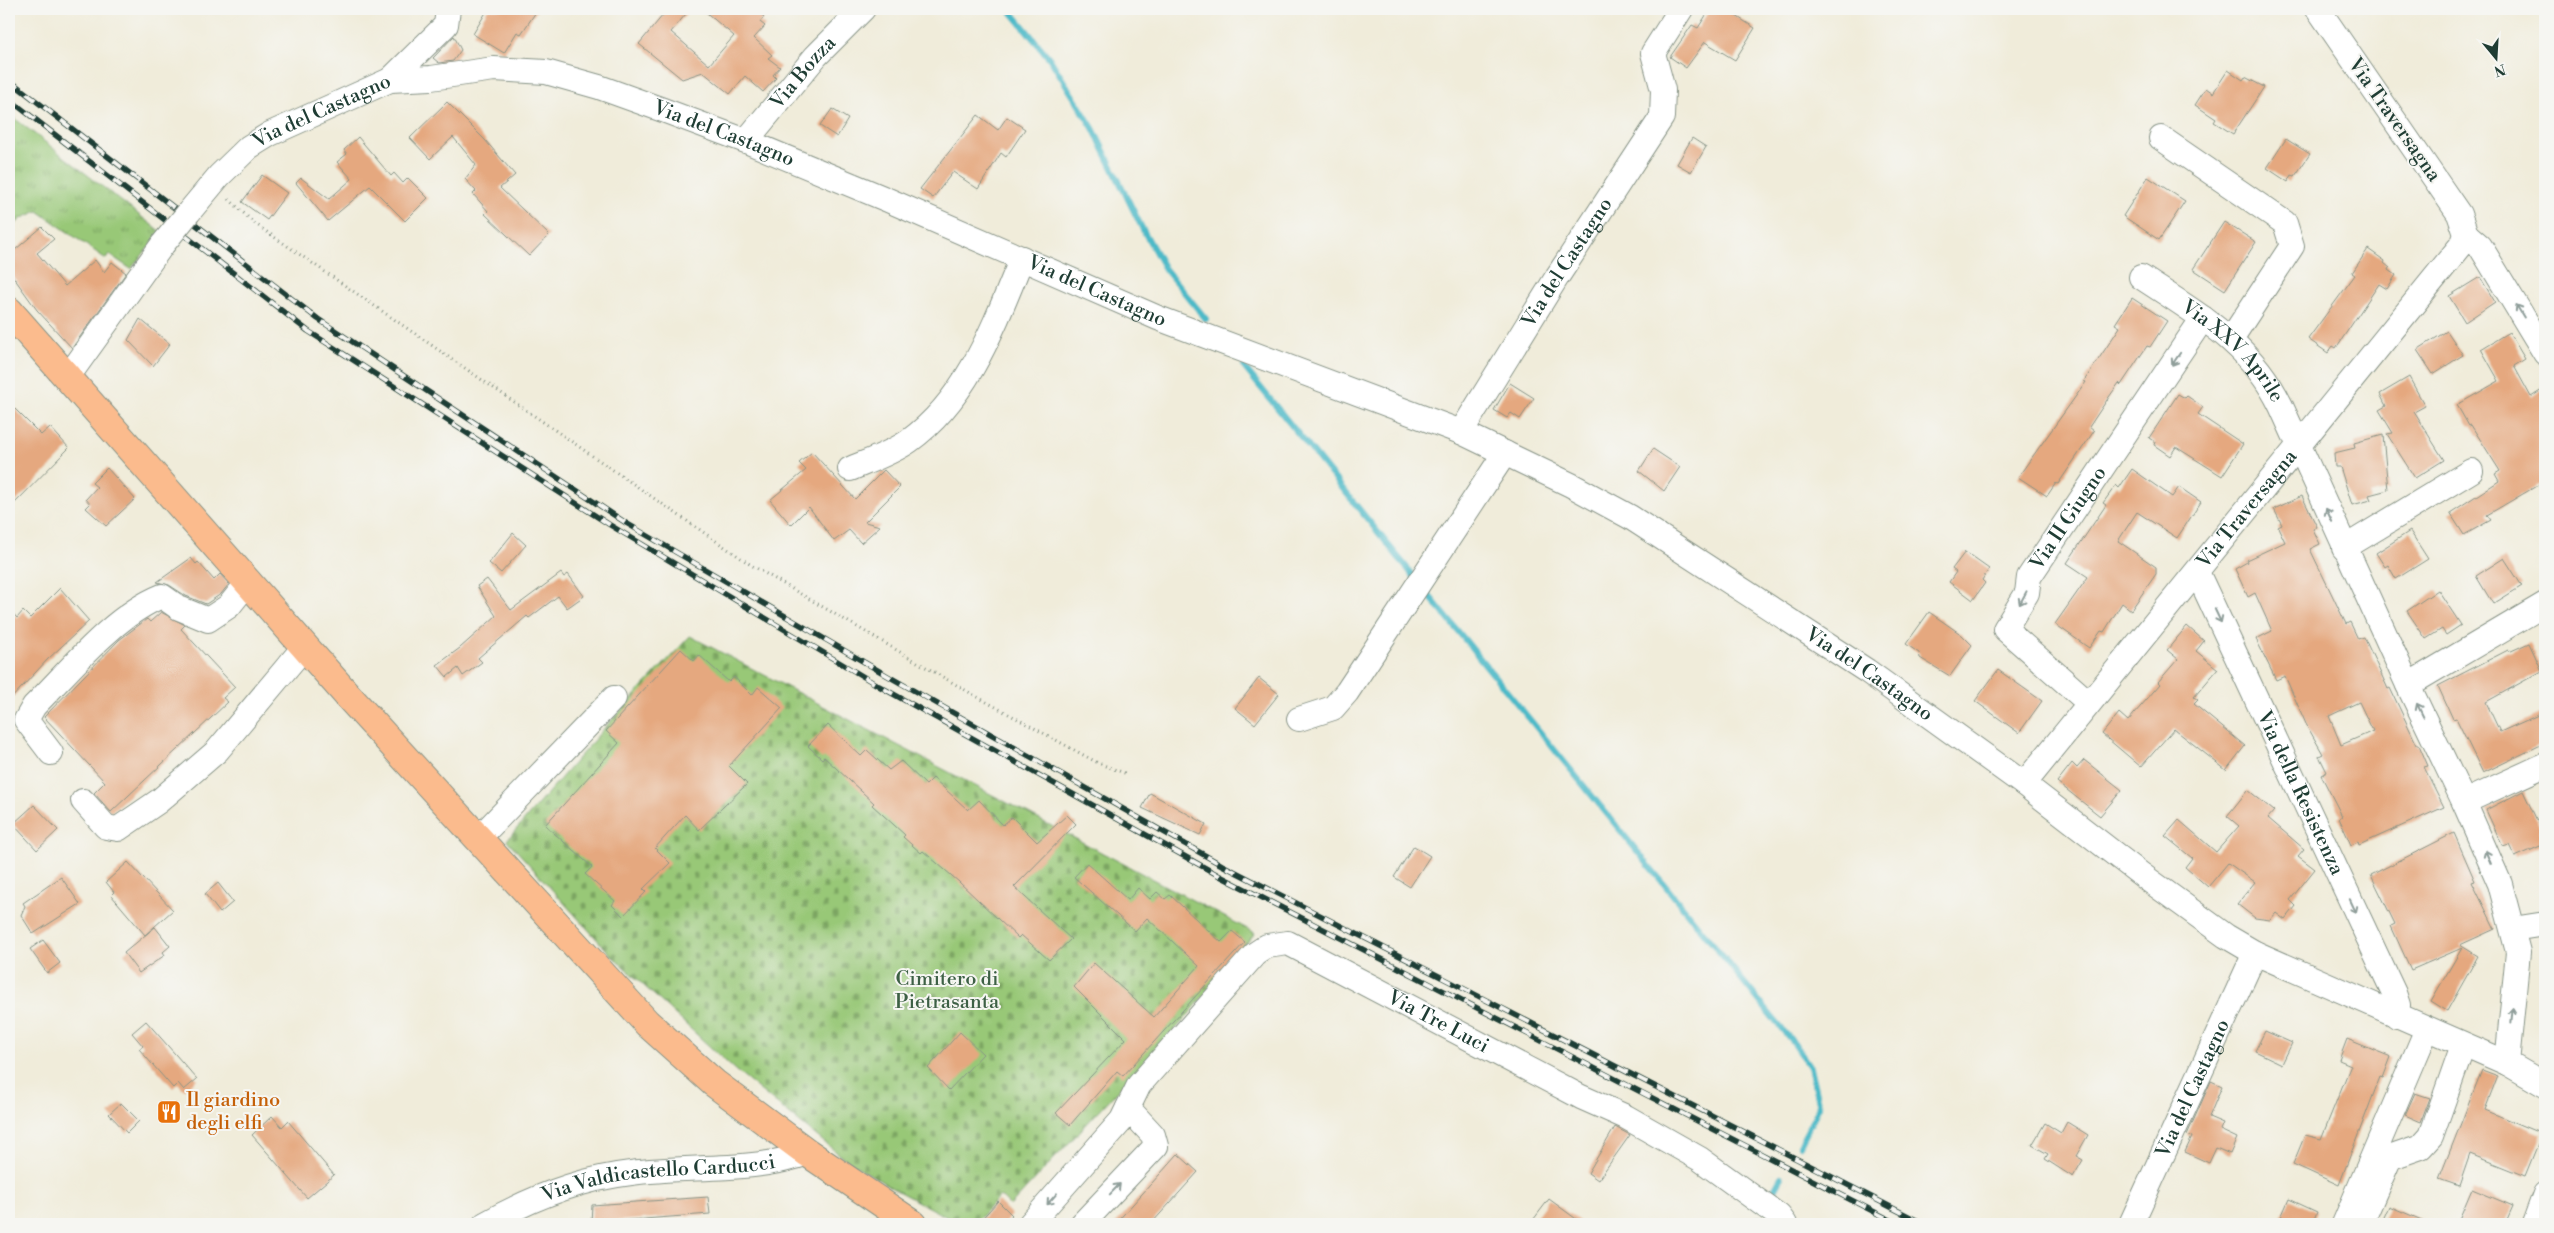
<svg xmlns="http://www.w3.org/2000/svg" width="2554" height="1233" font-family="'Libre Bodoni',serif">
<style>
.grass{fill:url(#grass-tufts);stroke:#5c8256}
.cemetery{fill:url(#cemetery-stones);stroke:#5c8256}
.lines{fill:none;stroke-linecap:round;stroke-linejoin:round}
.stream{stroke:#4dbac8;stroke-width:6}
.building{fill:#e5a87f;fill-rule:evenodd}
.minor-casing{stroke:#889487;stroke-width:26}
.major-casing{stroke:#889487;stroke-width:30}
.path{stroke:#889487;stroke-width:3;stroke-dasharray:1 4;stroke-linecap:butt}
.minor{stroke:#fff;stroke-width:24}
.major{stroke:#fbbb8d;stroke-width:28}
.rail-casing{stroke:#1f3d34;stroke-width:5.5}
.rail{stroke:#f6f6f2;stroke-width:4;stroke-dasharray:11;stroke-linecap:butt}
.minor-bridge-casing{stroke:#889487;stroke-width:26;stroke-linecap:butt}
.minor-bridge{stroke:#fff;stroke-width:24}
.oneway{stroke:#8f9e9a}
.labels{text-anchor:middle;dominant-baseline:central;stroke-width:4;stroke-linejoin:round;paint-order:stroke}
.street-label{font-size:20px;fill:#1f3d34;stroke:#f6f6f2}
.park-label{font-size:20px;fill:#3d6045;stroke:#f6f6f2}
.food-label{font-size:20px;fill:#c56008;stroke:#f6f6f2;text-anchor:start}
</style>
<defs>
<pattern id="grass-tufts" width="24" height="20" patternUnits="userSpaceOnUse" patternTransform="scale(1.25)"><rect width="24" height="20" fill="#98c877"/><path d="M3 7l-1-3M5 7V3M7 7l1-3M15 17l-1-3M17 17v-4M19 17l1-3" fill="none" stroke="#7ba462"/></pattern>
<pattern id="cemetery-stones" width="16" height="16" patternUnits="userSpaceOnUse" patternTransform="scale(1.25)"><rect width="16" height="16" fill="#98c877"/><path d="M2 7V4a2 2 0 0 1 4 0v3zM10 15v-3a2 2 0 0 1 4 0v3z" fill="#7ba462"/></pattern>
</defs>
<rect width="100%" height="100%" fill="#f6f6f2"/>
<filter id="ink" filterUnits="userSpaceOnUse"><feTurbulence type="fractalNoise" baseFrequency=".02" numOctaves="2"/><feDisplacementMap in="SourceGraphic" scale="10" xChannelSelector="R" yChannelSelector="G"/><feConvolveMatrix kernelMatrix="1 2 1 2 8 2 1 2 1" color-interpolation-filters="sRGB"/></filter>
<filter id="wash" filterUnits="userSpaceOnUse"><feTurbulence type="fractalNoise" baseFrequency=".0096" numOctaves="4" result="noise"/><feDisplacementMap in="SourceGraphic" scale="20" xChannelSelector="R" yChannelSelector="G"/><feGaussianBlur stdDeviation="1.12" result="paint"/><feColorMatrix in="noise" values="0 0 0 0 0 0 0 0 0 0 0 0 0 0 0 0 0 1.4 0 .05"/><feComposite in="paint" operator="in"/></filter>
<g filter="url(#wash)">
<rect width="100%" height="100%" fill="#f0ecda"/>
<path class="grass" d="M9,114L161,232L131,269L110,255L106,259L38,211L22,218L9,230Z"/>
<path class="cemetery" d="M690,636L1255,933L1184,1020L1010,1206L1000,1196L974,1224H960L892,1188L845,1159L736,1071L613,957L507,840L607,725Z"/>
<g class="lines">
<path class="stream" d="M1009,9L1050,59L1093,128L1142,228L1165,269L1206,319
M1244,367L1416,579
M1422,587L1795,1045L1810,1067L1819,1107L1800,1145
M1771,1195L1781,1177
M1758,1224L1759,1219"/>
</g>
<g id="blocks">
<path class="building" d="M488,9H538L521,34L517,32L504,53L473,34Z
M668,9H690L671,32L709,65L734,36L702,9H755L764,17L760,22L765,26L754,38L772,55L768,58L780,67L773,75L776,78L763,92L745,76L730,94L703,72L682,79L639,44Z
M1710,9H1725L1755,28L1735,60L1705,42L1686,68L1670,57L1692,25L1698,28Z
M454,36L461,50L453,61L439,63L433,58Z
M2228,70L2243,80L2245,77L2264,87L2233,134L2214,122L2216,119L2195,105L2206,88L2213,93Z
M447,102L485,140L515,175L500,188L549,235L529,256L485,214L488,211L473,194L476,191L465,179L476,165L453,137L430,159L410,138Z
M832,109L848,119L837,137L820,126Z
M978,115L998,130L1007,117L1025,129L1006,157L1001,153L978,189L953,172L933,198L920,189Z
M358,137L391,176L394,173L403,183L408,178L428,198L405,221L370,186L328,221L296,183L301,178L329,199L352,179L337,162L347,154L344,150Z
M1692,138L1706,147L1691,172L1677,164Z
M2286,139L2310,154L2295,176L2292,175L2288,182L2267,168Z
M262,175L287,193L267,220L242,202Z
M2148,177L2185,201L2159,240L2123,216Z
M2224,222L2256,242L2225,290L2193,269Z
M42,227L54,239L37,253L65,286L95,260L104,272L112,262L126,273L72,348L37,310L9,271V255Z
M2368,249L2385,261L2384,263L2390,268L2389,270L2396,275L2387,289L2379,284L2336,348L2333,346L2328,353L2308,339L2355,275L2352,273Z
M2480,277L2495,302L2465,322L2449,296Z
M2132,298L2167,321L2150,347L2147,346L2121,385L2119,383L2109,397L2089,427L2094,431L2058,484L2056,483L2047,496L2018,477L2086,382L2084,381L2120,327L2115,324Z
M140,319L170,344L153,366L128,340Z
M2447,331L2463,355L2433,374L2417,350Z
M2509,332L2525,359L2514,366L2531,397L2545,388V481L2487,515L2491,520L2464,535L2450,513L2499,481L2495,474L2500,471L2471,425L2469,426L2457,405L2499,381L2481,349Z
M2409,377L2425,406L2414,412L2444,460L2415,478L2387,434L2393,433L2379,410L2386,406L2380,394Z
M1510,383L1534,398L1520,419L1511,413L1507,418L1494,410Z
M2178,394L2185,398L2187,396L2203,407L2198,414L2243,444L2222,476L2176,447L2170,456L2154,445L2155,442L2149,438Z
M9,403L41,435L50,427L69,448L9,509Z
M2383,435L2388,490L2369,495L2371,500L2352,505L2340,467H2335L2334,453L2355,448L2354,443Z
M1653,449L1680,467L1664,491L1639,471Z
M812,452L855,499L884,470L900,487L865,522L880,526L861,543L849,530L834,541L809,507L791,525L770,500L806,470L799,463Z
M107,468L135,499L106,526L86,508L90,504L86,499L97,487L92,483Z
M2132,469L2172,497L2179,487L2201,502L2177,538L2137,512L2118,541L2156,567V574L2131,610L2122,603L2104,632L2101,631L2089,648L2055,624L2088,577L2067,563L2106,505L2103,503L2116,485L2119,488Z
M2302,496L2317,527L2313,529L2320,544L2310,549L2346,624L2350,622L2358,639L2364,637L2388,689L2390,688L2417,745H2419L2428,766L2424,767L2444,807L2359,845L2358,842L2351,845L2339,818L2342,816L2321,775L2327,772L2319,756L2323,754L2306,724L2285,676L2276,680L2256,639L2272,631L2255,593L2248,597L2235,569L2247,562L2246,560L2285,542L2278,527L2282,525L2274,509ZM2359,702L2373,731L2341,745L2329,716Z
M2410,531L2428,559L2396,579L2388,565L2385,567L2376,553Z
M513,533L526,545L501,573L489,563Z
M1965,552L1989,569L1982,580L1985,583L1973,600L1949,582L1956,572L1952,569Z
M191,558L196,564L198,562L214,580L220,574L229,584L221,594L206,604L186,596L169,585L157,582Z
M2504,558L2522,586L2493,604L2476,576Z
M561,573L564,577L568,574L584,596L567,608L558,596L529,618L527,616L478,658L482,662L463,676L458,668L447,677L437,665L460,648L496,616L477,586L487,579L511,610Z
M60,588L89,621L48,659L9,701V609L17,618L23,611L30,618Z
M2438,590L2461,625L2446,635L2442,629L2426,639L2407,611Z
M161,612L185,625L181,629L235,687L223,698L228,702L111,812L94,793L105,782L44,717L119,640L147,619L150,622Z
M1929,612L1962,635L1972,645L1950,676L1920,658L1919,653L1906,644Z
M2187,626L2204,641L2196,651L2218,669L2194,697L2198,700L2194,704L2245,746L2226,770L2174,729L2141,767L2102,734L2119,713L2128,721L2160,684L2158,682L2178,659L2167,650Z
M2529,643L2542,671L2486,702L2500,732L2545,712V743L2483,773L2456,718L2453,719L2438,686L2508,650L2509,652Z
M681,649L694,661L699,655L729,682L734,677L752,695L758,687L782,708L729,766L747,784L699,830L685,815L655,848L670,863L643,889L646,892L623,916L612,905L615,901L585,874L592,867L545,825L619,743L606,731Z
M1998,670L2042,701L2019,733L1975,701Z
M1259,678L1279,694L1255,724L1235,708Z
M828,725L861,756L867,750L889,770L901,761L926,785L933,778L968,810L979,800L1003,825L1012,817L1037,842L1067,815L1076,824L1014,887L1071,939L1049,960L1021,935L1018,938L959,882L923,851L921,853L903,837L905,835L872,805L874,803L824,757L822,759L808,746Z
M2084,760L2122,790L2100,816L2057,782L2072,763L2077,768Z
M2248,790L2274,811L2268,818L2304,849L2298,856L2315,869L2290,900L2296,906L2285,920L2276,913L2270,920L2255,918L2237,904L2255,882L2228,863L2208,887L2185,867L2192,858L2165,836L2179,820L2216,852L2239,826L2227,816Z
M2523,791L2541,829L2539,831L2545,844L2515,857L2509,845L2503,847L2486,810Z
M1150,793L1206,824L1200,835L1142,808Z
M34,805L58,830L37,850L13,824Z
M2454,833L2475,881L2472,882L2495,929L2460,945L2478,956L2447,1011L2431,1001L2462,948L2411,970L2391,926L2395,924L2371,875Z
M1414,846L1430,856L1410,887L1394,877Z
M128,862L173,910L145,935L111,895L114,892L106,882Z
M1087,863L1128,900L1138,888L1150,899L1157,892L1165,899L1170,895L1221,942L1232,931L1245,942L1123,1076L1117,1071L1070,1125L1056,1113L1126,1039L1074,987L1094,963L1154,1017L1199,966L1147,918L1135,931L1074,877Z
M61,877L80,904L33,934L21,915L25,906L23,903Z
M218,883L233,902L220,913L205,894Z
M155,927L170,946L163,952L165,955L139,973L124,953Z
M43,940L60,963L47,973L30,949Z
M146,1021L197,1079L184,1090L178,1083L173,1088L139,1049L143,1046L132,1033Z
M2265,1031L2292,1043L2282,1064L2255,1051Z
M960,1032L983,1054L949,1090L928,1068Z
M2347,1039L2391,1057L2383,1078L2380,1077L2339,1185L2293,1164L2305,1135L2321,1139L2351,1065L2339,1060Z
M2482,1070L2498,1076L2485,1110L2542,1134L2525,1176L2470,1154L2459,1186L2439,1179Z
M2211,1081L2222,1086L2209,1117L2223,1123L2220,1130L2237,1138L2230,1154L2216,1148L2209,1163L2185,1152L2192,1137L2187,1135Z
M2415,1093L2430,1098L2421,1122L2405,1115Z
M121,1103L139,1121L127,1133L109,1114Z
M272,1116L282,1127L288,1121L334,1175L307,1198L252,1135Z
M2067,1122L2088,1135L2076,1156L2083,1160L2073,1177L2045,1159L2048,1154L2032,1145L2045,1123L2061,1133Z
M1615,1127L1630,1135L1598,1180L1588,1173Z
M1178,1154L1198,1172L1151,1224H1115Z
M2472,1189L2513,1206L2505,1224H2457Z
M708,1197L710,1214L591,1223L592,1205Z
M1549,1199L1583,1224H1530Z
M2289,1199L2317,1212L2312,1224H2278Z
M998,1201L1012,1215L1004,1224H977Z
M2389,1206L2431,1224H2381Z"/>
</g>
</g>
<g filter="url(#ink)">
<use href="#blocks" fill-opacity="0" stroke="#889487" stroke-width="1"/>
<g class="lines">
<defs>
<g id="minor">
<path d="M390,80L446,25L448,9"/>
<path d="M2161,138L2285,223L2292,246L2231,339"/>
<path id="s1" d="M746,141L816,56L863,9"/>
<path id="s2" d="M189,212L219,176L249,147L270,134L390,80L431,78L494,69L546,72L599,87L663,110L746,141L888,200L1158,318L1461,432L1571,485L1630,517L1867,671L2024,784L2142,875L2226,936L2255,953L2507,1063L2545,1085"/>
<path d="M2466,234L2480,246L2545,353"/>
<path id="s3" d="M2141,277C2198,315 2250,342 2281,406L2408,685L2464,802L2500,884L2518,952L2507,1063"/>
<path d="M67,378L163,244"/>
<path id="s4" d="M1461,432L1557,277L1662,117L1663,90L1653,53L1681,9"/>
<path d="M850,469C869,461 892,453 909,441C969,398 995,323 1022,258"/>
<path d="M2344,548L2471,471"/>
<path id="s5" d="M2197,572L2394,993L2398,1005L2397,1016"/>
<path d="M2408,685L2545,604"/>
<path id="s6" d="M2089,703L2005,629L2027,593L2029,577L2203,318"/>
<path d="M1299,719L1333,708L1347,692L1505,453"/>
<path d="M51,753L26,720L34,706C71,669 113,616 162,596L179,608L208,620L229,606L249,581"/>
<path id="s7" d="M2024,784L2463,243L2466,234L2459,214L2318,9"/>
<path d="M83,801L106,827L118,829L159,801L217,751L305,646"/>
<path d="M2464,802L2545,765"/>
<path d="M478,839L614,698"/>
<path d="M2513,929L2545,924"/>
<path id="s8" d="M485,1224C529,1199 580,1179 631,1173C690,1165 752,1173 808,1153"/>
<path id="s9" d="M1030,1224L1122,1120L1139,1085L1255,954L1267,946L1288,943L1581,1097L1626,1117L1700,1159L1779,1216L1785,1224"/>
<path d="M1082,1224L1156,1146L1153,1135L1128,1108"/>
<path id="s10" d="M2131,1224L2255,953"/>
<path d="M2344,1224L2427,1029"/>
<path d="M2361,1224L2388,1162L2392,1157L2421,1147L2431,1136L2463,1045"/>
<path d="M2534,1224L2545,1194"/>
</g>
<path id="major" d="M9,311L349,697L647,1023L714,1083L808,1153L913,1224"/>
</defs>
<use href="#minor" class="minor-casing"/>
<use href="#major" class="major-casing"/>
<path class="path" d="M229,199L254,223L751,565L972,694L1098,763L1127,774"/>
<use href="#minor" class="minor"/>
<use href="#major" class="major"/>
<defs>
<path id="rail" d="M9,80L318,319L626,523L888,676L1222,865L1924,1224
M9,99L308,331L610,525L879,686L1218,875L1898,1224"/>
</defs>
<use href="#rail" class="rail-casing"/>
<use href="#rail" class="rail"/>
<defs>
<path id="minor-bridge" d="M163,244L189,212"/>
</defs>
<use href="#minor-bridge" class="minor-bridge-casing"/>
<use href="#minor-bridge" class="minor-bridge"/>
</g>
<defs><path id="oneway-shaft" d="M-6 0H5M1.5-3L5.5 0L1.5 3" fill="none" stroke-width="1.6" stroke-linecap="round" stroke-linejoin="round" transform="scale(1.25)"/></defs>
<g class="oneway">
<use href="#oneway-shaft" transform="translate(2520 311) rotate(-121)"/>
<use href="#oneway-shaft" transform="translate(2176 359) rotate(124)"/>
<use href="#oneway-shaft" transform="translate(2329 515) rotate(-115)"/>
<use href="#oneway-shaft" transform="translate(2023 598) rotate(118)"/>
<use href="#oneway-shaft" transform="translate(2218 616) rotate(65)"/>
<use href="#oneway-shaft" transform="translate(2420 710) rotate(-116)"/>
<use href="#oneway-shaft" transform="translate(2488 857) rotate(-113)"/>
<use href="#oneway-shaft" transform="translate(2353 906) rotate(65)"/>
<use href="#oneway-shaft" transform="translate(2512 1015) rotate(-85)"/>
<use href="#oneway-shaft" transform="translate(1115 1189) rotate(-46)"/>
<use href="#oneway-shaft" transform="translate(1052 1199) rotate(131)"/>
</g>
</g>
<defs>
<symbol id="restaurant-square" viewBox="-11 -11 22 22"><rect x="-9" y="-9" width="18" height="18" rx="4" fill="#e8710a" stroke="#f6f6f2"/><path d="M-5-6h1v4h1v-4h1v4h1v-4h1v5L-1.5 .5V6h-2V.5L-5-1ZM5-6V6H3V1.5H1.5Q1.5-4 5-6Z" fill="#fff"/></symbol>
</defs>
<g fill-rule="evenodd">
<use href="#restaurant-square" x="155" y="1098" width="28" height="28"/>
</g>
<g class="labels">
<g class="street-label">
<text stroke="none"><textPath href="#s1" startOffset="89">Via Bozza</textPath></text>
<text stroke="none"><textPath href="#s2" startOffset="170">Via del Castagno</textPath></text>
<text transform="translate(2394 120) rotate(55)">Via Traversagna</text>
<text stroke="none"><textPath href="#s2" startOffset="590">Via del Castagno</textPath></text>
<text stroke="none"><textPath href="#s4" startOffset="200">Via del Castagno</textPath></text>
<text stroke="none"><textPath href="#s2" startOffset="995">Via del Castagno</textPath></text>
<text stroke="none"><textPath href="#s3" startOffset="119">Via XXV Aprile</textPath></text>
<text stroke="none"><textPath href="#s7" startOffset="354">Via Traversagna</textPath></text>
<text stroke="none"><textPath href="#s6" startOffset="241">Via II Giugno</textPath></text>
<text stroke="none"><textPath href="#s2" startOffset="1861">Via del Castagno</textPath></text>
<text stroke="none"><textPath href="#s5" startOffset="244">Via della Resistenza</textPath></text>
<text stroke="none"><textPath href="#s9" startOffset="558">Via Tre Luci</textPath></text>
<text stroke="none"><textPath href="#s10" startOffset="149">Via del Castagno</textPath></text>
<text stroke="none"><textPath href="#s8" startOffset="182">Via Valdicastello Carducci</textPath></text>
</g>
<g class="park-label">
<text x="947" y="979">Cimitero di<tspan x="947" dy="23">Pietrasanta</tspan></text>
</g>
<g class="food-label">
<text x="186" y="1100">Il giardino<tspan x="186" dy="23">degli elfi</tspan></text>
</g>
</g>
<rect width="2554" height="1233" fill="none" stroke="#f6f6f2" stroke-width="30"/>
<g transform="translate(2496 58) rotate(162)" stroke="#f6f6f2" stroke-width="4" paint-order="stroke">
<path d="M0-4L9 19L0 12L-9 19Z" fill="#1f3d34"/>
<text y="-8" font-size="14" font-weight="bold" text-anchor="middle" fill="#1f3d34">N</text>
</g>
</svg>
